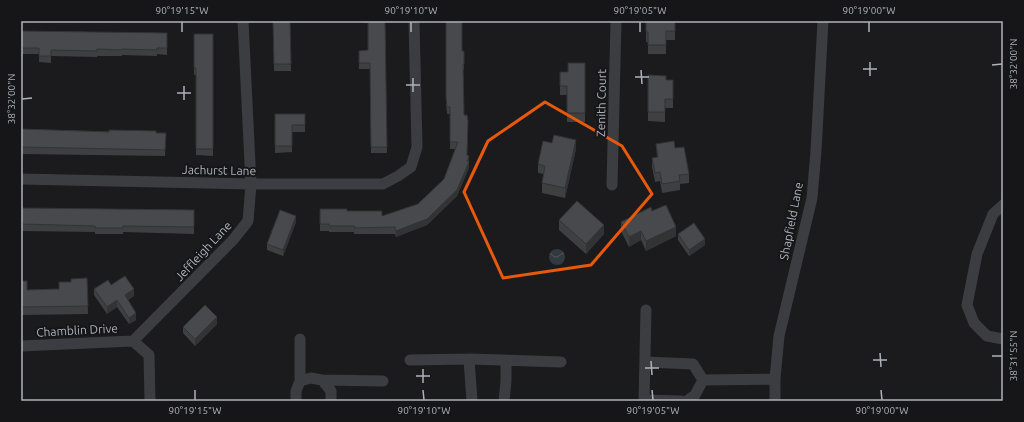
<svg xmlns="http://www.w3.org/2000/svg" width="1024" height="422" font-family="Ubuntu,sans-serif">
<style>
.water{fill:url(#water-waves)}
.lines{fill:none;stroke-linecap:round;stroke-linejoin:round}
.minor{stroke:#3c3d41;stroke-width:11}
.wall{fill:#3e3f41}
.shaded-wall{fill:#323335}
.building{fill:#48494c;stroke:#323335}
.marked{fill:none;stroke:#e8590c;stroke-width:3;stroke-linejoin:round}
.ticks{fill:none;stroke:#aeb3bb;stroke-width:1.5}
.labels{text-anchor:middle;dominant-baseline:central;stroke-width:4;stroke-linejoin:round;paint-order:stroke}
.street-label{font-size:12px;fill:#aeb3bb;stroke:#161618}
.neatline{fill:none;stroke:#aeb3bb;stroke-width:1.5}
.ticks-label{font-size:10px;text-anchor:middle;fill:#aeb3bb}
</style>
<defs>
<pattern id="water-waves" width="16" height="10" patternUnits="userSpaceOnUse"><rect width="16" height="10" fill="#323a40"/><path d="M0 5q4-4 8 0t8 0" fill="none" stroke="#4d545a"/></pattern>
</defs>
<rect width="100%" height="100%" fill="#1b1b1d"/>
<path class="water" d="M549 257a8 8 0 1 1 16 0a8 8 0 1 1-16 0Z"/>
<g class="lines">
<path class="minor" d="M21,179L251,184H383L398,176L411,167L417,147L414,21
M612,185L616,21
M1003,205L993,214L977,254L967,305L974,323L987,336L1003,339
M21,346L133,341
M469,359L472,401
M410,360L469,359L561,362
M646,362L693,364L703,380
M322,380L383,381
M703,380L775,379
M300,381V339
M644,400L681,401
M150,401L149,355L133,341L233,240L248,221L251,184L243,21
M296,401V391L300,381L311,378L322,380L331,391V401
M504,401L506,381V361
M644,401L646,310
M687,401L695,395L703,380
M775,401V379L779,336L812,198L816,151L823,21"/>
</g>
<path class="wall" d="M273,21H290L291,71H274Z
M363,21H385L387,153H371L370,69H359V51L368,50V23H363Z
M446,21L462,51H464V70H463L464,115L467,155L469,162V168L457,196L427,225L396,237L395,234H354V232H329V231H320V209L347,211L382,216L418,204L444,179L455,149H450V114H447L446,104Z
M646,21H675V40H666V54H648V42H646Z
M21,31L167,33V55L157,54V56L122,55V56H97V57L51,56V63L39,62V54H21Z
M194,34H213V156L196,155V75H194Z
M585,63V122H567V95H560V72H568Z
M648,75L666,80H673V108H665V122L648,121Z
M275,114H305V132H292V152L275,153Z
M21,129L166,133L165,156L21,154Z
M656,144L675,148L689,174V183L680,184V190L662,193L660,181L655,182L652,167V158H657Z
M576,149L565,198L542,193V183L544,174L538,173V164Z
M21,208L194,210V234L123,232V234H95V232L21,231Z
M652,211L676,236L646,251L641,240L629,247L621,231V222Z
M559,220L604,234L586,254L559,230Z
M296,222L283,256L267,250V244Z
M678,234L705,245L689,256L678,240Z
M87,278L88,314L21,315V281L27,290L59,289L71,282Z
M111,285L134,296L128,300L136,320L129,324L117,307L107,314L94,295V289Z
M217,324L195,346L183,333V327Z"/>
<path class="shaded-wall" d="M576,140V149L565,198V188Z
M469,156V168L457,196L427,225L396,237V231L467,161Z
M296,216V222L283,256V250Z
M604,225V234L586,254V244Z
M676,227V236L646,251V241Z
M641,231V240L629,247V237Z
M705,239V245L689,256V250Z
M134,289V296L125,301V295Z
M117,300V307L107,314V307Z
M136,313V320L129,324V318Z
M217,317V324L195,346V339Z"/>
<path class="building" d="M273,21H290L291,64H274Z
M368,21H385L387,147H371L370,63H359V51L368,50Z
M446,21H462V51H464V64H463L464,115H467L468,121L467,155L469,156L467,161L469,162L457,190L427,219L396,231L395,227L354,228L355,226H329V224H320V209H347V211H382V216L418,204L444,179L458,142H450V107H447L446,97Z
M646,21H675V31H666V45H648V32H646Z
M21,31L167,33V48H157V50L122,49V50L97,49V51L51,50V56H39V48H21Z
M194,34H213V149H196V68H194Z
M568,63H585V113H567V86H560V72H568Z
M648,75L666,76V80H673V99H665V112H648Z
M275,114H305V125H292V146H275Z
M21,129L109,132V130L156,131V133H166L165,150L21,147Z
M554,135L576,140L565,188L542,183L545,166L538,164L543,141L552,143Z
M674,141L675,148L684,147L689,174L679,175L680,181L662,184L660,172L655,173L652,158L658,157L656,144Z
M577,201L604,225L586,244L559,220Z
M666,205L676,227L646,241L641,231L629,237L621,222L651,207L652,211Z
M21,208L194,210V227L123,226V228H95V226L21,224Z
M280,210L296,216L283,250L267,244Z
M694,223L705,239L689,250L678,234Z
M125,276L134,289L125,295L136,313L129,318L117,300L107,307L94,289L108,280L111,285Z
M87,278L88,306L21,307V281H27V290L59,289V282H71V279Z
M205,305L217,317L195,339L183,327Z"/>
<path class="marked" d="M545,102L622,146L652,194L591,265L503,278L464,192L488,141Z"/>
<path class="ticks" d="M182,22V32M411,22V32M640,22V32M869,22V32M870,62V76M992,65L1002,64M863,69H877M641,70L642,84M635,77H649M413,78V92M406,85H420M184,86V100M177,93H191M22,99L32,98M880,353L881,367M992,356H1002M873,360H887M651,361L652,375M645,368H659M423,369V383M416,376H430M195,390V400M423,390L424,400M652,390L653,400M881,390L882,400"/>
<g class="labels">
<g class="street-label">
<text transform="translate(601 103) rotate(-89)">Zenith Court</text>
<text transform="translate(219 170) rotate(1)">Jachurst Lane</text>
<text transform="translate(791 221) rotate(-79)">Shapfield Lane</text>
<text transform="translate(203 251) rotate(-47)">Jeffleigh Lane</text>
<text transform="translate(77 330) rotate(-3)">Chamblin Drive</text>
</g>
</g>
<rect width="1024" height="422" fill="none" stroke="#161618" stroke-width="44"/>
<rect x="22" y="22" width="980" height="378" class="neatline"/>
<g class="ticks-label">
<text x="182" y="14">90°19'15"W</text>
<text x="411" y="14">90°19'10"W</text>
<text x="640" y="14">90°19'05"W</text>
<text x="869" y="14">90°19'00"W</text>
<text transform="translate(1013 64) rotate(-90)" y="4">38°32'00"N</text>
<text transform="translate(11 99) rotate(-90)" y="4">38°32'00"N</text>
<text transform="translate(1013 356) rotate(-90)" y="4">38°31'55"N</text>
<text x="195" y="414">90°19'15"W</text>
<text x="424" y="414">90°19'10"W</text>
<text x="653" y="414">90°19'05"W</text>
<text x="882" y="414">90°19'00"W</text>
</g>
</svg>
